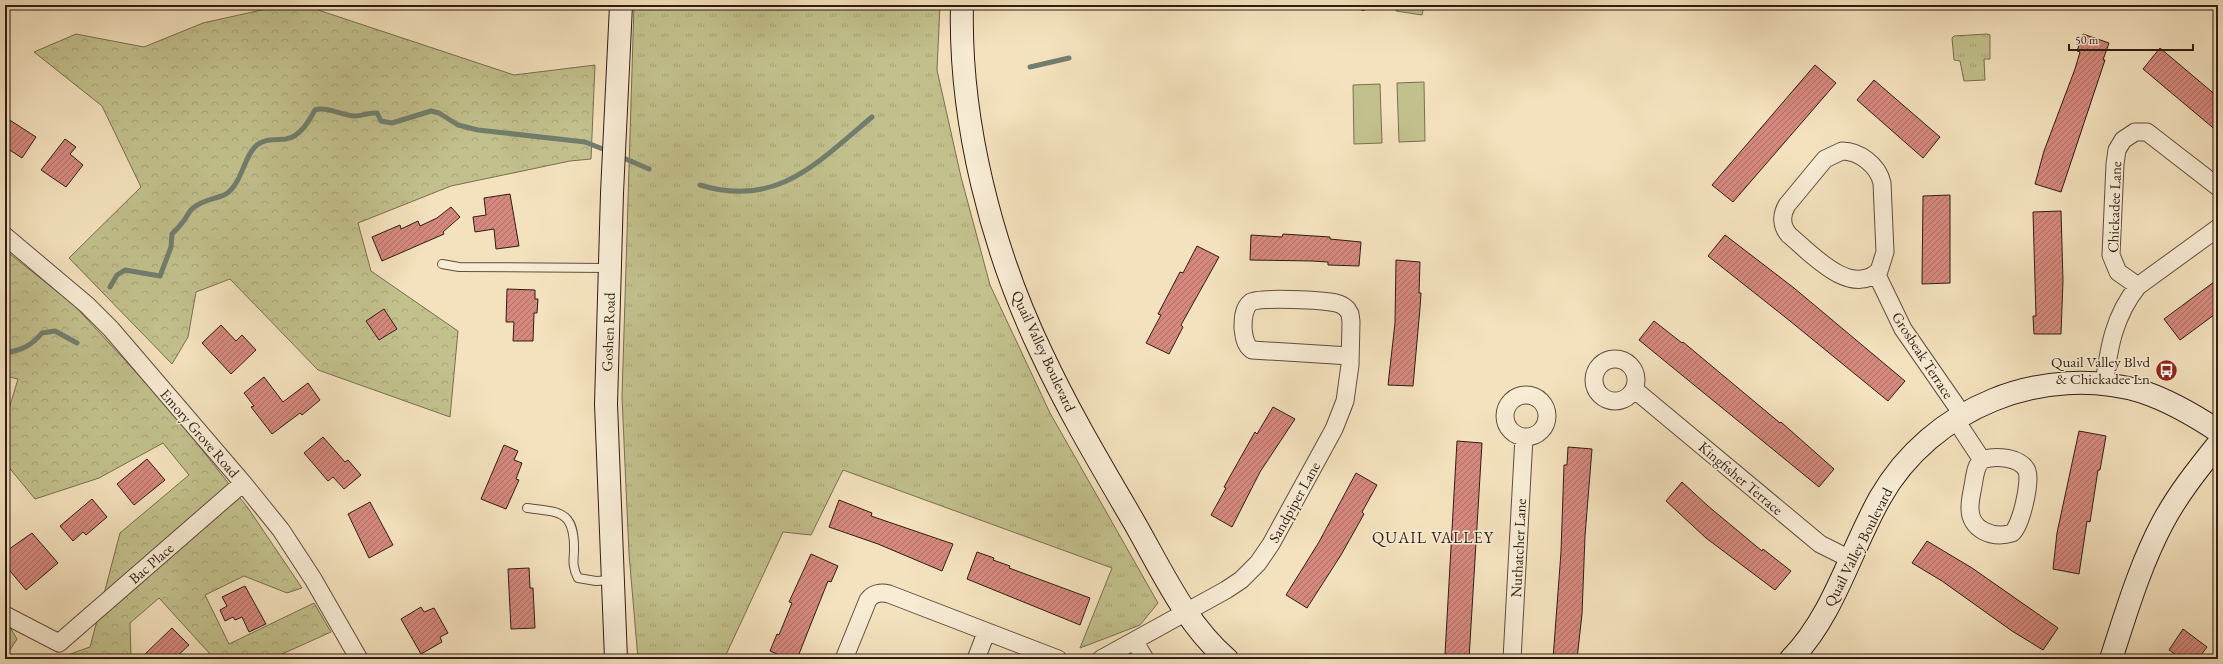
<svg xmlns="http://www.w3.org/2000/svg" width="2223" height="664" font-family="'EB Garamond',serif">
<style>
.grass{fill:url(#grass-tufts);stroke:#786f50}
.forest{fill:url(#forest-crowns);stroke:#786f50}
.pitch{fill:#c2c18d;stroke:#786f50}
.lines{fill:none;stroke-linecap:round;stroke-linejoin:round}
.stream{stroke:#717e6e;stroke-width:5}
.building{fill:url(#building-hatch);stroke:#2f1d13}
.lane-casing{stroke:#604e3e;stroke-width:10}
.street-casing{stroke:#604e3e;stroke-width:19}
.secondary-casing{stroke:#2f1d13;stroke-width:24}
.lane{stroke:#f8ecd5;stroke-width:8}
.street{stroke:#f8ecd5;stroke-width:17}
.secondary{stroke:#f8ecd5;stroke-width:22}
.labels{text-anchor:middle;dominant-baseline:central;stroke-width:3;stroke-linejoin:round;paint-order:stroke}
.street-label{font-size:15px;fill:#2f1d13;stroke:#f8ecd5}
.poi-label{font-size:15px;fill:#2f1d13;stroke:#f8ecd5;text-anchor:end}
.neighbourhood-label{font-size:16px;letter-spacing:1px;fill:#2f1d13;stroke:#f8ecd5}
</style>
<defs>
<pattern id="grass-tufts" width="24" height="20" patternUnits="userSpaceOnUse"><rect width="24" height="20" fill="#c2c18d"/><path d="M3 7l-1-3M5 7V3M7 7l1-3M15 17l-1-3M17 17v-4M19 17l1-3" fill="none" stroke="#a7a579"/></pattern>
<pattern id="forest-crowns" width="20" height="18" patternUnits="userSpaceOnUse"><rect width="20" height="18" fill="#c2c18d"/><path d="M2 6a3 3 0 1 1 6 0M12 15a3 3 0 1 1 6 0" fill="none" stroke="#a7a579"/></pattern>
<pattern id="building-hatch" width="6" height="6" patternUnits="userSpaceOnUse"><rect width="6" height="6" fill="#d5887e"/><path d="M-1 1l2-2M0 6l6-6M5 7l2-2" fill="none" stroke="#ad6f66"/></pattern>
</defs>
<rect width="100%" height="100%" fill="#f4e2be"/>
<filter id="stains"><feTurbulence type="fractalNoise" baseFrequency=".005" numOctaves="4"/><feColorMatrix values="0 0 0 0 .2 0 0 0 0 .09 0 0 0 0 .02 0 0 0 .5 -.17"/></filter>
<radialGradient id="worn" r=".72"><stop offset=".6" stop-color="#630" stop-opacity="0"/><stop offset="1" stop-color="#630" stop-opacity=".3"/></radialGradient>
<path class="grass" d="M634,5H940L937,70L961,177L990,285L1050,413L1158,603L1140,625L1080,648L1112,568L843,470L811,535L783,532L724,659H638L629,554L622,397Z
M1395,5H1432V6H1424L1422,15L1396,11Z
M1987,34L1990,35V59H1984L1985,80L1964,81L1960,61L1954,60L1952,38L1954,36Z"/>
<path class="forest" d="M284,5H303L514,75L595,65L591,159L570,161L451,186L358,223L371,271L458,331L450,417L318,370L230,279L196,292L188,337L172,364L69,258L141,187L102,106L34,52L76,34L144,47L203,23Z
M5,250L74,305L169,408L248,508L302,588L287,593L244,576L205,595L229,644L314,603L331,632L282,654L277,659H209L210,654L159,598L130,623L131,659H56L90,647L120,533L189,475L163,443L99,478L35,499L7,465H5V422L18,379L5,376Z
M5,619L17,639L5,658Z"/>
<path class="pitch" d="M1424,82L1425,141L1399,142L1397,83Z
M1380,84L1382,143L1354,144L1353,85Z"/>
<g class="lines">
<path class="stream" d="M1030,67L1069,58
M619,156L649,169
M700,185C777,209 818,162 872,117
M110,287L117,275L125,270L160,276L171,247L172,234C175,231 179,227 182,223C186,219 188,212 193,208C204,199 217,199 226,194C242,184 244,155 257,145C266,138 277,140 286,139C300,137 309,121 315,110C329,106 341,116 355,116C363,116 369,112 377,113L381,121L392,123L431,111L439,113L458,125L478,130L585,142L608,151
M5,353C22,350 31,346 42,333L55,331L77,343"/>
</g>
<path class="building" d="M2083,34L2109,43L2103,60H2105L2061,192L2035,184L2044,151L2075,69L2080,52L2077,51Z
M2160,48L2218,97V132L2143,69Z
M1815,65L1836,83L1733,202L1712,185Z
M1874,80L1940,137L1923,158L1857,100Z
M5,117L36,137L22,158L5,147Z
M65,139L76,147L70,154L83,165L66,187L41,170Z
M510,194L519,246L496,249L494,229L475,232L473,217L486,215L484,198Z
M1950,195V283L1922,284L1923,196Z
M451,207L460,217L443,232L444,234L382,261L372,237L400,225L401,229L418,221L420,226L437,218Z
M2061,211L2063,281L2061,334H2034L2033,316H2036L2033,212Z
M1283,234L1330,237V239L1361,242L1359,266L1328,265V262L1312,261L1250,260L1251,235L1282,237Z
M1725,235L1794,288L1905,381L1888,401L1790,321L1708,256Z
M1197,246L1219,257L1181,325L1183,327L1169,354L1146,343L1161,315L1158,314L1180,272L1183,273Z
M1396,260L1420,262L1419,293H1421L1420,308L1413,386L1388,385L1395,323Z
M2218,279V312L2180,340L2164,319Z
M507,289L535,290V299H538L537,313H534L533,341H513L514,322H506Z
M384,309L397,329L379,340L366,321Z
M1654,321L1682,343L1683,342L1780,423L1781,422L1834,469L1819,487L1639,340Z
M221,325L236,341L242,335L256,350L231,374L202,343Z
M264,377L283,402L308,383L320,400L302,415L300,413L272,434L251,407L254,406L244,393Z
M1273,407L1295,419L1260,472L1232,527L1211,515L1226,488L1224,487L1255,432L1257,434Z
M2079,431L2106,436L2100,470H2098L2090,522L2087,521L2079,574L2053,569L2057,533Z
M323,437L345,462L348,460L361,475L344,489L333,477L328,481L304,453Z
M1457,441L1482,443L1469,659H1447V654H1445Z
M504,445L518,451L514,460L522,463L516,479L519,480L506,509L481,499Z
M1568,447L1592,449L1585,536L1582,614L1577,659H1553L1561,552L1564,465H1567Z
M147,459L165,480L134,505L117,484Z
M1356,473L1377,485L1362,512L1364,514L1341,555L1307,608L1286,595L1319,542Z
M1682,482L1708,506L1762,551L1763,549L1791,571L1775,590L1706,538L1666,501Z
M92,499L107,517L86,535L83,532L73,541L60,526Z
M839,500L872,513L871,516L953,544L942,571L878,544L829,527Z
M370,502L393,545L369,558L348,514Z
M32,533L58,563L26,590L5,565V552Z
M1927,541L1972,568L2058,628L2043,650L2012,631L1942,581L1912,563Z
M977,552L994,558L993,560L1010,566L1009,568L1090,598L1080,625L967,579Z
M811,554L838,566L831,582L828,581L797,659H789L770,651L777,634L779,635L792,603L789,602Z
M529,568L530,588H533L535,628L511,629L508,569Z
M245,586L266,624L249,632L242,617L235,620L233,617L225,621L220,610L227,606L222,597Z
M421,607L424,612L434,608L448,633L440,637L442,642L421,654L401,619Z
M172,628L189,645L174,659H140Z
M2183,629L2207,647L2198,659H2182L2169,650Z"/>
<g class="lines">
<defs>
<path id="lane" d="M1363,5V6
M442,264L459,267L609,268
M527,508C561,512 575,511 574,552C573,562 573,569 578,578L596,581L612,580"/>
<path id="street" d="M1842,151C1859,151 1878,165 1882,183L1885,252L1879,271C1850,298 1811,253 1789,235C1781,226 1781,215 1787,205L1825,159Z
M5,236L87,305L111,329L243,483L281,530L313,579L359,659
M1876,273L1903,329L1962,414
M2138,286L2118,272L2111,255L2115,164L2117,150L2123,140L2135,132H2147L2218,187
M1594 380a21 21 0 1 1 42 0a21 21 0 1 1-42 0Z
M2104,384C2109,347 2114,316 2138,286L2218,228
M1635,390L1820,544L1850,559
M1505 416a21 21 0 1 1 42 0a21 21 0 1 1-42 0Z
M1955,419L1982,460C1995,455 2021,457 2027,471C2031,482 2021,526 2012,533C1993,539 1969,530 1970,507C1970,500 1972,492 1973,486C1975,476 1975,466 1982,460
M5,615L59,643L243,483
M1135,642L1145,659
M844,659L868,600C873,593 881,592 889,594L1058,659
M976,659L986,633
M1101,659L1226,590L1241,580L1258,563L1271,544L1334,429L1345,401L1350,365L1351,322L1350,314L1347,309C1344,306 1341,304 1336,303C1324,300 1258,297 1251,302C1243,308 1243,320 1243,328C1244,337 1245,345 1252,350L1350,356
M1512,659L1524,437"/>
<path id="secondary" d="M962,5C959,121 992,250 1042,354C1069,412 1102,467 1134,522C1161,569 1185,623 1227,659
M616,659L606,404L612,193L621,5
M1791,659C1834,615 1850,551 1880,498C1931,408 2043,362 2143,392C2170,401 2194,415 2218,431
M2111,659C2126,613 2140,565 2163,522C2178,494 2198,469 2218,444"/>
</defs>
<use href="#lane" class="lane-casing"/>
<use href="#street" class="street-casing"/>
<use href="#secondary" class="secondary-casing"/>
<use href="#lane" class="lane"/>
<use href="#street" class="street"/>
<use href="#secondary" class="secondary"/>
</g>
<defs>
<symbol id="bus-disc" viewBox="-11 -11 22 22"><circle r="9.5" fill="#8f2418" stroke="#f8ecd5"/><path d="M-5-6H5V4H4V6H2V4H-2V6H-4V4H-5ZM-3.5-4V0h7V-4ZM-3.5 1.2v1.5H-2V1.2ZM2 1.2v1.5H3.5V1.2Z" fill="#fff"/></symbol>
</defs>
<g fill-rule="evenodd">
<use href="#bus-disc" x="2154" y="358" width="25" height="25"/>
</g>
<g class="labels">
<g class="street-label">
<text transform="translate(2114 207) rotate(-88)">Chickadee Lane</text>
<text transform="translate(608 332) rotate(-88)">Goshen Road</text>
<text transform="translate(1044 351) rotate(65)">Quail Valley Boulevard</text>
<text transform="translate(1923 355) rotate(57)">Grosbeak Terrace</text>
<text transform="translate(200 433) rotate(49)">Emory Grove Road</text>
<text transform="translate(1741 478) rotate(40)">Kingfisher Terrace</text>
<text transform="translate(1294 502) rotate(-61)">Sandpiper Lane</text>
<text transform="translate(1858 547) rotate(-63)">Quail Valley Boulevard</text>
<text transform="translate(1518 548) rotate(-87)">Nuthatcher Lane</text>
<text transform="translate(151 563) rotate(-41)">Bac Place</text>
</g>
<g class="poi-label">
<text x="2150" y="361">Quail Valley Blvd<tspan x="2150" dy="17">&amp; Chickadee Ln</tspan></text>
</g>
<g class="neighbourhood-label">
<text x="1433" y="537">QUAIL VALLEY</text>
</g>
</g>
<rect width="2223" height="664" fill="none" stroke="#f4e2be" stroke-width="20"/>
<rect x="6" y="6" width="2211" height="652" fill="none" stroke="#2f1d13" stroke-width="2"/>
<rect x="10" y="10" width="2203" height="644" fill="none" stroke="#2f1d13"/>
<path d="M2069 44v6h124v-6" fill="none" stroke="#2f1d13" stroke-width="2"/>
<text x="2075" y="44" font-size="12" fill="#2f1d13" stroke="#f8ecd5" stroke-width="3" paint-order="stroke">50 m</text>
<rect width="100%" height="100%" filter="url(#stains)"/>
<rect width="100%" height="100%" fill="url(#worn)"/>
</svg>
